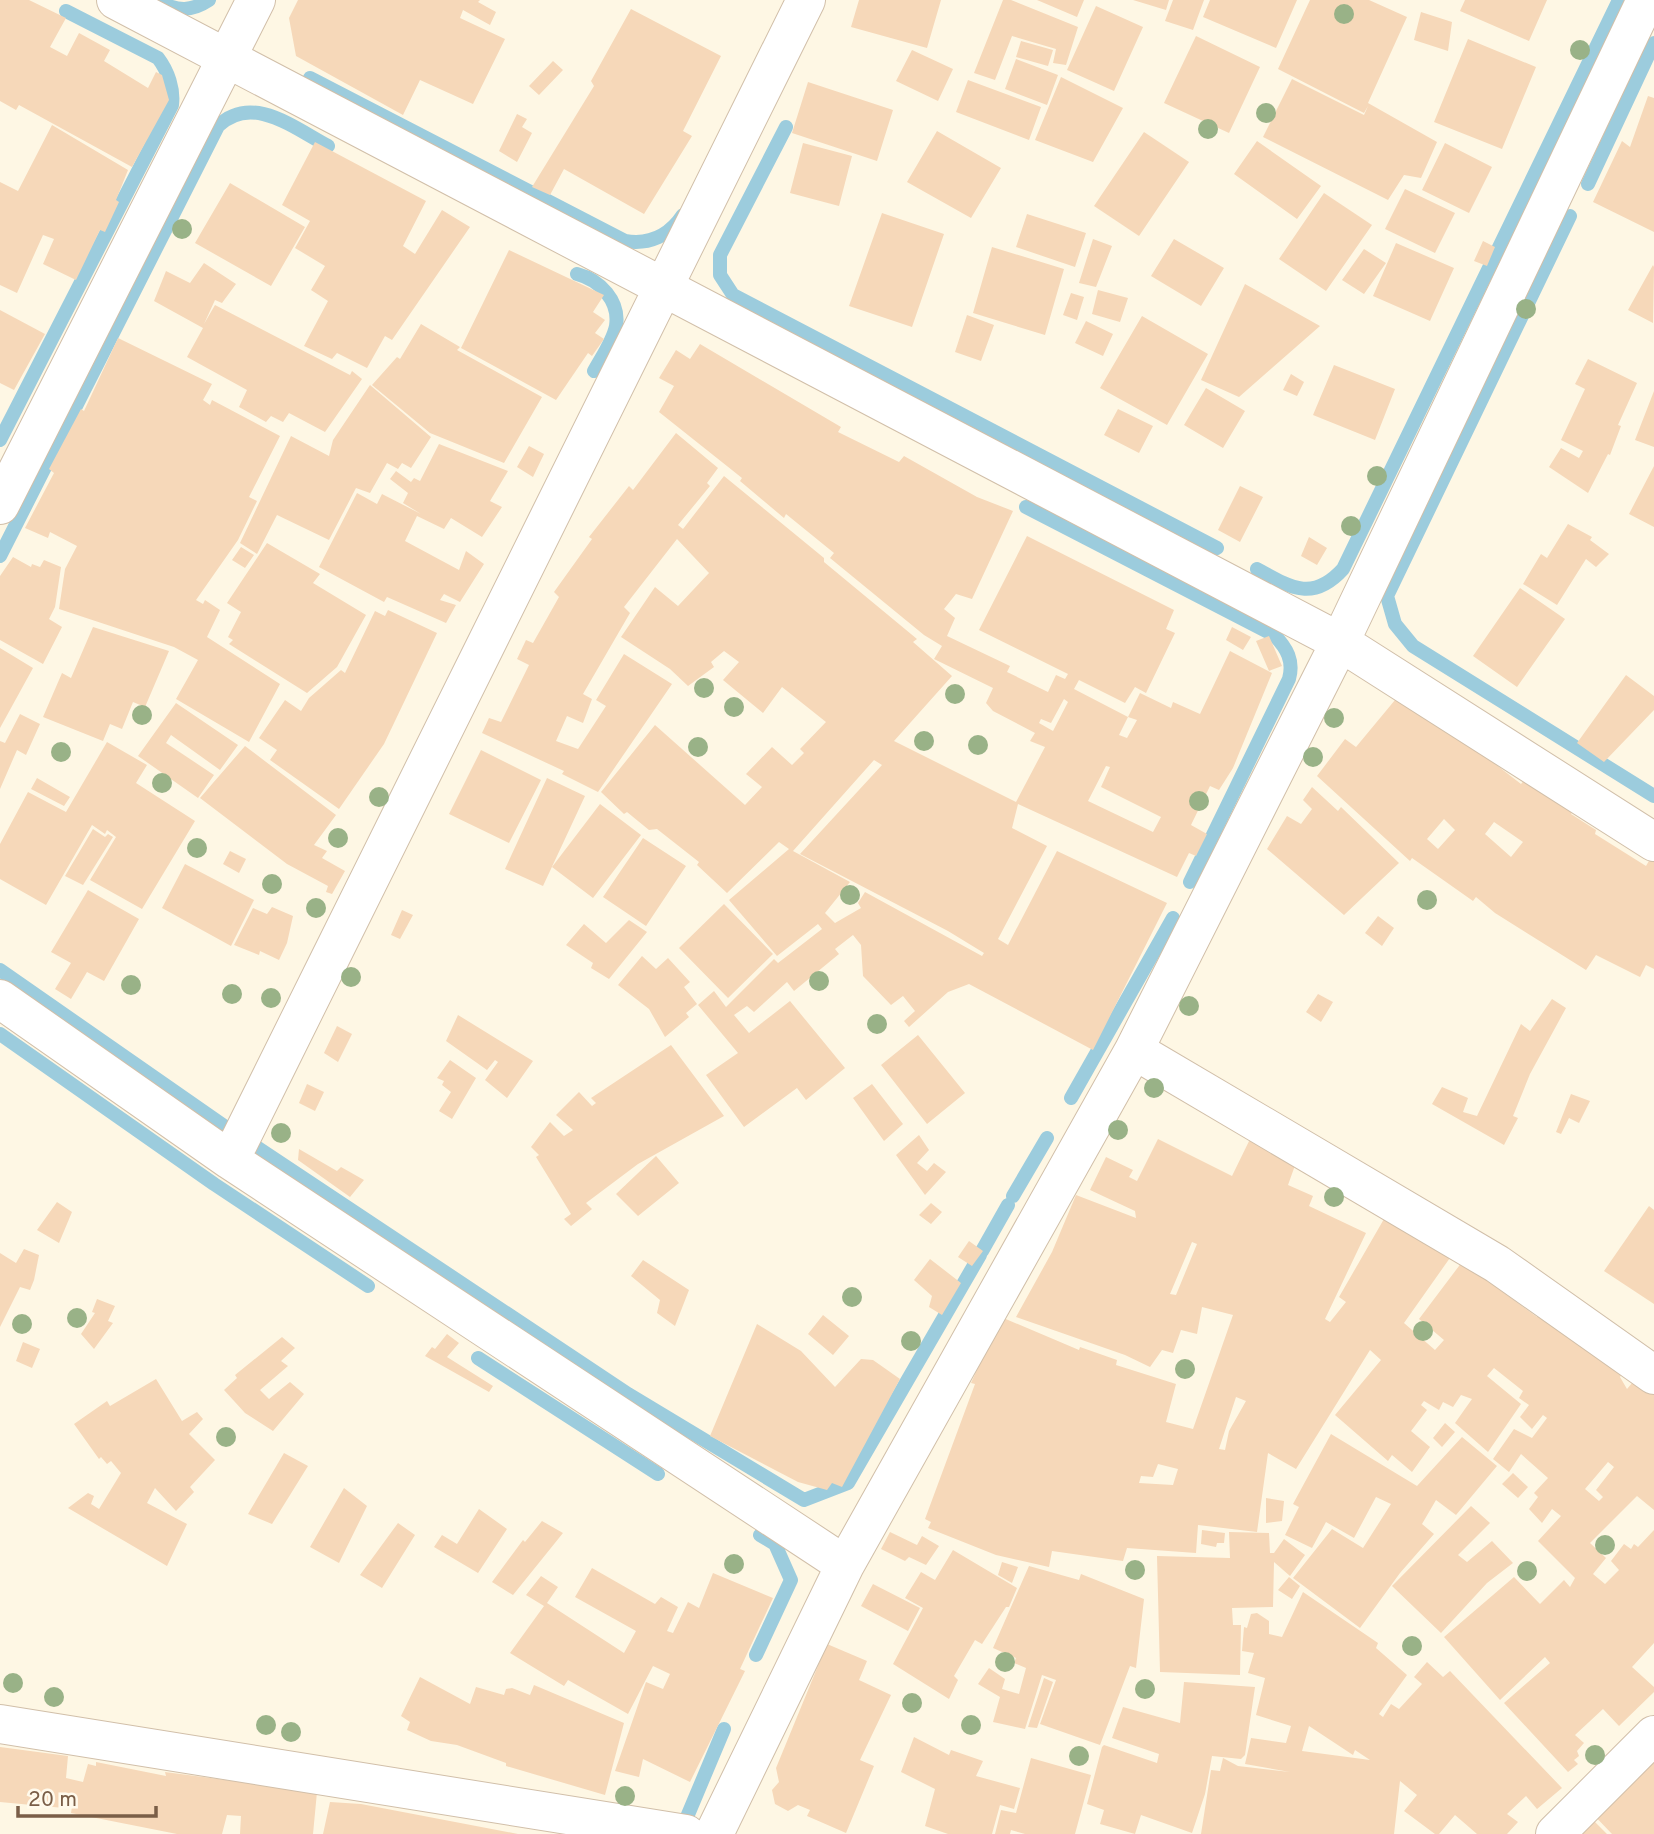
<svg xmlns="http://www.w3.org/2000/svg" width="1654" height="1834" font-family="Overpass,sans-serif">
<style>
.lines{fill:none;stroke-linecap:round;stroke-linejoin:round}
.stream{stroke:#9cccdd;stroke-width:14}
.building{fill:#f6d8b9;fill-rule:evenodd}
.street-casing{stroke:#d1bfa9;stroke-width:40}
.street{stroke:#fff;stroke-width:38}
.tree{fill:#99b287}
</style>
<rect width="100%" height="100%" fill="#fef7e4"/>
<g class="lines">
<path class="stream" d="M159,2C178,11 191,12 209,0
M310,78L625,241C649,245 669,236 683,215
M786,127L720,255V275L733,295L1217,548
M1588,184L1654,43
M1570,216L1387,596L1395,624L1413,646L1654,796
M577,274C600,280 620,301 616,326C613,341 601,358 594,371
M0,440L172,105C174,89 168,71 158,58L66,11
M1026,507L1274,635C1287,648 1294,661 1289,679L1190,882
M0,556L218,126C252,93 294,128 328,146
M1257,569C1291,588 1313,602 1343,569L1619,0
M0,970L224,1126
M0,1034L214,1184L368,1286
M1071,1098L1173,918
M243,1138L628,1394L804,1500L848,1483L980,1255
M1013,1196L1047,1138
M982,1251L1008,1205
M478,1358L658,1474
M756,1655L791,1580L775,1544L760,1535
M687,1817L724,1729"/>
</g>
<path class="building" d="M0,0H29L66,18L50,47L67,56L79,33L110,50L104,61L148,88L156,72L162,75L169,100L132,167L19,105L16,110L0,101Z
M298,0H480L478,2L496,12L490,25L463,10L460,18L505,39L473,104L420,80L403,115L296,56L289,18Z
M859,0H941L927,48L851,27Z
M1003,0H1011L1078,27L1066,65L1053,63L1056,49L1012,36L995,80L974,73Z
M1037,0H1084L1077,17Z
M1133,0H1169L1166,10Z
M1173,0H1204L1193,30L1165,21Z
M1210,0H1297L1276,48L1203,17Z
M1310,0H1369L1407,17L1368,103L1437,142L1421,178L1404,175L1388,200L1263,137L1292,79L1364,115L1368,106L1364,113L1278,69Z
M1465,0H1547L1529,41L1460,11Z
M1096,6L1143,27L1114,91L1067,70Z
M631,9L721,56L683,131L692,136L644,214L564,169L550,195L532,187L594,86L591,81Z
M1421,12L1452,22L1448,51L1414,40Z
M1196,36L1260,67L1229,133L1164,103Z
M1468,39L1536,67L1502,149L1434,122Z
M1021,41L1053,50L1048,66L1016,57Z
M912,50L953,69L938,101L896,81Z
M1016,59L1058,75L1047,105L1005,89Z
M553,61L563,70L539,95L529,86Z
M1061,77L1123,108L1093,162L1035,140Z
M968,80L1041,107L1029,140L956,112Z
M808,82L893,110L877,161L792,133Z
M1648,96L1654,98V232L1593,202L1622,141L1630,147Z
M517,114L527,119L522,127L532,133L517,162L499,151Z
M52,125L128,170L116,200L119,202L105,232L100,230L76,280L43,264L54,239L43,235L17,293L0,285V182L18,191Z
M937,131L1001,168L971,218L907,182Z
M1144,132L1189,162L1139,236L1094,206Z
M1257,141L1321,186L1297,219L1234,174Z
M315,142L426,201L403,246L415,254L442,210L470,227L392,340L385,336L367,368L337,353L332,359L304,346L328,301L311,290L325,266L295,248L310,221L282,205Z
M803,143L852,156L839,206L790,193Z
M1445,143L1492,167L1469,213L1422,190Z
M230,183L305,227L271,286L195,243Z
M1405,189L1455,213L1435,253L1385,229Z
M1324,193L1372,225L1326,291L1279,259Z
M882,213L944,234L912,327L849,306Z
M1027,214L1086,233L1075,267L1016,247Z
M1093,239L1112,246L1096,287L1079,283Z
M1174,239L1224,268L1201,306L1151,276Z
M1483,241L1495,247L1487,266L1474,261Z
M1396,243L1454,268L1430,321L1373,296Z
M992,247L1064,269L1045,335L973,313Z
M1364,249L1386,263L1364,294L1342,280Z
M509,250L604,295L593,312L605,320L595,333L604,339L592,356L588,353L556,400L461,348Z
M204,263L236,284L222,303L215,300L204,324L215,305L350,375L352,371L362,379L325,432L289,413L283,422L271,416L266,422L239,407L247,390L187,357L203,328L154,301L166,271L190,283Z
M1653,265L1654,267L1653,323L1628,310Z
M1245,284L1320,326L1239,397L1201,380Z
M1098,290L1128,298L1120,322L1092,314Z
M1071,293L1084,297L1077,320L1063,315Z
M0,310L45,334L14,390L0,383Z
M967,315L994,325L981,361L955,352Z
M1142,316L1208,354L1167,425L1100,388Z
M1086,321L1113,334L1103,356L1075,343Z
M421,324L460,347L457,350L542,397L504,463L430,433L372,385L397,357L400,359Z
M118,338L212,384L203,400L210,405L212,400L280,436L249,497L257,501L238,540L196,600L203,604L205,600L220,610L207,637L280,684L249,742L176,699L198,660L174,647L59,609L65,569L77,546L50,532L48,538L25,528L54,473L49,469L81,409L84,411Z
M700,344L841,427L838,432L899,462L904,456L977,497L1013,511L972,599L956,594L944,609L955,618L947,636L1010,666L1007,672L1048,692L1056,675L1065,679L1068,674L979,630L1027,536L1174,610L1166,629L1175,633L1146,693L1135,687L1125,703L1079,680L1074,689L1128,717L1119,735L1127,738L1137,720L1128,717L1140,693L1171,708L1173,702L1200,714L1230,651L1272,673L1233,768L1219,790L1210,786L1191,825L1207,834L1196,856L1189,853L1177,877L1018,804L1012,828L1047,846L998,939L1008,945L1057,851L1167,903L1093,1050L969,984L948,992L909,1027L904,1021L915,1011L903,996L891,1005L863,976L861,945L853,935L835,949L839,954L794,991L787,982L754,1012L747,1006L734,1015L749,1033L790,1001L845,1068L806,1100L797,1088L744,1127L706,1075L738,1053L698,1005L714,991L726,1007L774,959L778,963L822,929L818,924L777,956L729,900L789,849L779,842L727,893L697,865L699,862L657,829L649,830L627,812L624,814L601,792L655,725L745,805L762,787L746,774L772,747L792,765L804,753L800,749L826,722L782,687L763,713L723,680L739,662L724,651L711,662L714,667L688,686L670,669L621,637L655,587L678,606L709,573L677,539L624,607L630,613L583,694L592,699L583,723L567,716L556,741L578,749L606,706L596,700L624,654L672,684L598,792L562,774L564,771L482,733L489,718L501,722L529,665L517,659L526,640L533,643L559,597L554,592L592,539L589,537L629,486L633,490L676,433L718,468L707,483L710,486L678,525L683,529L724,476L824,558V562L917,639L913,642L952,676L894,741L1016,802L1045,747L1030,741L1035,733L993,711L986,703L993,688L934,659L942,646L924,635L830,558L834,553L786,514L784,518L740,481L742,478L659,412L674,386L659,378L676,350L690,359ZM1064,699L1068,702L1053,731L1039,723L1041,719L1051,723ZM874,760L882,765L800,854L948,931L984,953L982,956L865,892L858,903L861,908L835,923L825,913L850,882L793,851ZM1106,766L1110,767L1101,787L1161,817L1153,832L1088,801Z
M1588,359L1637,383L1618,425L1621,426L1610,455L1608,454L1588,493L1549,467L1561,448L1579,458L1583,451L1561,440L1585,389L1575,384Z
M1334,365L1395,389L1375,440L1313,415Z
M1291,374L1304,382L1297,396L1283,390Z
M370,385L431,437L411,468L402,463L398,469L387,463L370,493L356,488L329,540L277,515L257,554L240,543L291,436L329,456L333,440Z
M1206,388L1245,411L1223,448L1184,425Z
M1654,391V447L1635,440Z
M1118,409L1153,426L1139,453L1104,435Z
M439,444L508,471L490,501L502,507L482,537L451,518L444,529L417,516L405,541L459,570L466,551L484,564L460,602L444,594L440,600L456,605L446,623L387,597L384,602L319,567L357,493L377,504L382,494L421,514L403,503L408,493L390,479L396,471L411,482L414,478L420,481Z
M529,446L544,454L533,477L517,467Z
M1654,466V527L1629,514Z
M1240,486L1263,497L1240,542L1218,530Z
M1568,524L1592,537L1590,540L1609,554L1596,567L1586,559L1557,605L1523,584L1541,554L1547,558Z
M1309,537L1327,548L1317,565L1301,556Z
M267,543L320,574L313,583L366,615L337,667L307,693L229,644L233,640L228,637L241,612L227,603Z
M241,547L254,555L245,568L232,560Z
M13,557L31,567L32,564L40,567L44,560L61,567L55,607L49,619L62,627L43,664L0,640V576Z
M1520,588L1565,619L1517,687L1473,656Z
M388,610L437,633L384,744L339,809L270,760L277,750L259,738L285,700L301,711L309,698L341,670L345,673L375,611L385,616Z
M93,627L169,651L145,707L133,702L122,729L110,724L103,741L43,717L62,673L71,678Z
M1232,627L1251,637L1243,650L1226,640Z
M1269,636L1282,666L1269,671L1256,641Z
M0,648L33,668L0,728Z
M1626,675L1654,696V710L1604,762L1577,743Z
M1395,700L1485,748L1481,753L1521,784L1527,777L1576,806L1571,814L1596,830L1595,834L1646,866L1650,859L1654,861V969L1646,965L1640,977L1596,955L1586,970L1495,913L1476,897L1473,901L1412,858L1410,861L1317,776L1345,739L1356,747ZM1444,819L1455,830L1438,849L1427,839ZM1494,822L1523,842L1511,857L1485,834Z
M176,703L238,745L220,770L171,735L166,743L214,775L198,798L138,756Z
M20,714L40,724L26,755L17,750L0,789V741L5,743Z
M107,742L147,765L136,783L195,821L142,909L90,880L116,837L107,830L105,834L92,825L46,905L0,879V844L28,792L66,812Z
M245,746L336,815L314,845L327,851L322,858L345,871L332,894L326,892L328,886L287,864L200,798Z
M481,750L541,780L509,843L449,814Z
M37,778L70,797L64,806L31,789Z
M547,778L585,796L543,886L505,869Z
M1312,787L1338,811L1341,807L1399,863L1344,915L1267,849L1287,816L1301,824L1312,809L1303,800Z
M600,804L641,835L593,898L552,867Z
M93,829L105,837L108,834L113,837L83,885L65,876Z
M643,838L686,866L646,926L603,897Z
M230,851L246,859L239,873L223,864Z
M185,864L254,900L231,946L162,908Z
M88,890L139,919L104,981L87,972L71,999L55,989L71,963L51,952Z
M724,904L773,954L728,998L679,948Z
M272,907L293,916L287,943L279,960L260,951L259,955L234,945L253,908L267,914Z
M402,910L413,915L400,939L391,935Z
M1378,916L1394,928L1382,946L1365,933Z
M629,920L647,932L609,979L591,968L593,963L566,945L584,924L606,943Z
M642,956L656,969L668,958L690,982L684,987L697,1004L686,1013L689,1017L665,1037L649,1009L618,985Z
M1318,994L1333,1002L1321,1022L1306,1012Z
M1552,999L1566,1008L1530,1074L1513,1116L1518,1118L1504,1145L1432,1104L1442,1087L1468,1098L1463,1112L1477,1116L1521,1024L1530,1031Z
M458,1015L533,1061L507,1098L485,1080L498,1062L495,1060L487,1070L446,1041Z
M337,1026L352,1034L338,1062L324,1053Z
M918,1035L965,1093L927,1124L881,1065Z
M671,1045L724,1116L638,1164L586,1203L592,1209L571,1226L564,1219L571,1214L536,1157L539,1155L531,1147L550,1122L564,1136L573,1130L556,1115L579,1092L592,1106L596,1103L591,1098Z
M450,1060L476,1078L452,1119L439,1111L451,1092L442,1085L444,1081L437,1078Z
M307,1084L324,1092L315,1111L299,1103Z
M872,1084L903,1124L884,1141L853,1098Z
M1571,1094L1590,1101L1579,1123L1569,1118L1561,1134L1556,1132Z
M919,1135L929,1150L917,1163L927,1171L934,1163L946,1172L925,1195L896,1155Z
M1252,1135L1298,1157L1288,1185L1313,1196L1309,1206L1366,1233L1325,1319L1330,1322L1346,1302L1339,1297L1388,1212L1452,1255L1404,1323L1435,1350L1444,1340L1419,1319L1462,1262L1537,1317L1544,1309L1623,1372L1620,1377L1627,1389L1638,1376L1654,1388V1510L1637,1496L1590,1543L1606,1558L1593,1574L1605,1584L1619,1570L1611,1561L1624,1544L1631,1549L1634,1544L1638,1547L1654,1530V1643L1632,1667L1654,1687V1692L1619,1726L1603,1709L1575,1735L1584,1743L1577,1751L1579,1756L1574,1760L1578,1764L1568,1772L1504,1703L1550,1663L1545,1657L1500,1700L1444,1637L1514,1577L1540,1604L1564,1580L1570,1587L1575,1578L1538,1541L1561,1516L1552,1509L1542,1523L1529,1509L1538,1497L1534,1493L1548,1478L1521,1454L1509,1472L1493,1459L1514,1429L1532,1438L1547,1418L1543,1415L1532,1429L1520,1417L1529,1405L1519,1398L1523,1391L1494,1368L1487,1376L1521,1404L1488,1452L1455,1423L1472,1399L1461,1395L1453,1407L1443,1402L1439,1410L1424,1401L1421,1405L1427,1410L1411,1431L1430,1447L1412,1472L1392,1455L1388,1461L1335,1415L1381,1360L1370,1350L1296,1469L1268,1453L1257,1532L1198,1525L1196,1553L1127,1548L1123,1561L1052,1551L1049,1567L996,1555L928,1528L931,1522L925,1519L975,1384L971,1383L1001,1317L1079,1350L1080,1347L1117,1360L1116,1365L1176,1384L1166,1422L1193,1429L1233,1315L1202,1307L1197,1334L1181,1330L1173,1353L1162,1350L1150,1367L1125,1355L1016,1317L1052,1252L1076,1195L1136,1218L1135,1211L1090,1190L1106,1157L1133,1170L1129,1177L1137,1181L1158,1139L1232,1176ZM1192,1242L1197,1244L1176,1295L1170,1294ZM1236,1397L1246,1401L1229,1431L1225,1450L1219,1449ZM1608,1462L1614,1467L1596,1490L1603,1497L1599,1501L1585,1489ZM1158,1464L1178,1469L1173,1485L1139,1483L1141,1476L1153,1477Z
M299,1149L337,1171L341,1167L364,1180L350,1197L298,1160Z
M656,1156L679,1183L638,1216L616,1194Z
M57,1202L72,1212L59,1243L37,1230Z
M931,1203L942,1212L931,1224L919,1215Z
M1649,1206L1654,1210V1304L1604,1271Z
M969,1241L983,1251L972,1266L958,1257Z
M24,1249L39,1255L34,1280L30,1290L20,1287L0,1327V1253L16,1263Z
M930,1259L961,1283L942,1315L929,1307L932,1296L914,1280Z
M643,1260L689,1290L675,1326L657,1313L660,1300L631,1276Z
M97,1299L115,1306L108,1321L113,1323L94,1349L81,1334L95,1313L92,1312Z
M823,1315L849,1336L833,1355L808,1334Z
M757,1324L801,1351L835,1387L861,1359L873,1360L900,1379L842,1487L832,1483L827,1490L798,1482L710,1436Z
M447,1334L459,1343L447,1357L493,1386L489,1392L425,1356L432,1347L435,1349Z
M282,1337L295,1348L281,1361L288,1366L260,1390L269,1399L290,1382L304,1394L273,1431L245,1413L224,1390L237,1378L235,1375Z
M23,1342L40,1349L32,1368L16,1361Z
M156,1379L182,1421L197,1412L203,1419L189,1434L215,1460L190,1487L194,1492L176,1511L155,1488L147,1503L187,1524L167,1566L68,1508L88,1493L94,1496L91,1504L99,1509L121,1473L111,1461L107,1464L101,1457L99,1459L74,1424L107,1401L110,1406Z
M1445,1423L1455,1432L1442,1447L1433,1438Z
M1331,1434L1417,1486L1462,1437L1497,1466L1456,1515L1436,1500L1422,1524L1434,1534L1400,1573L1360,1628L1293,1578L1332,1529L1363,1548L1391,1504L1376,1497L1354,1538L1326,1522L1312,1548L1285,1535L1299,1507L1293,1504Z
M284,1453L308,1466L272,1524L248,1514Z
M1513,1473L1528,1487L1518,1498L1502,1484Z
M344,1488L367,1506L339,1563L310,1547Z
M1266,1498L1284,1501L1282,1521L1266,1523Z
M1471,1506L1490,1523L1458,1555L1467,1562L1492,1541L1513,1563L1487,1583L1441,1633L1392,1586Z
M479,1509L507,1529L478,1573L434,1547L442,1535L457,1544Z
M542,1521L563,1533L513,1595L492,1582L523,1540L525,1542Z
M398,1523L415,1535L382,1588L360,1575Z
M1202,1530L1225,1533L1224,1543H1217L1216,1547L1201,1544Z
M890,1532L917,1545L922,1536L939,1546L926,1565L909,1557L905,1561L881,1549Z
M1229,1532L1269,1533L1270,1553H1274L1284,1539L1305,1555L1290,1576L1274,1562L1273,1607L1232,1608L1233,1625H1241L1240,1675L1160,1672L1157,1556L1230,1558Z
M953,1550L1017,1588L1009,1607H1006L982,1644L975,1640L954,1676L958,1680L949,1699L893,1664L923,1608L905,1598L921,1572L935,1580Z
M1002,1562L1018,1567L1012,1583L998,1575Z
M1029,1566L1079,1580L1081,1574L1144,1599L1136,1668L1130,1666L1100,1745L1040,1724L1056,1680L1042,1675L1025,1729L993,1722L1000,1697L978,1684L989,1668L1005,1679L1002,1689L1019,1694L1026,1668L1014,1663L1016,1658L993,1648Z
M592,1568L655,1604L661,1597L678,1607L667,1631L673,1633L688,1602L699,1608L713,1573L773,1598L740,1669L745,1671L690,1782L643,1759L639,1777L615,1771L646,1682L663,1689L670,1674L653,1666L628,1714L568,1680L564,1686L510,1653L544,1606L526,1595L541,1576L558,1587L547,1603L624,1653L636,1631L575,1597Z
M1289,1577L1300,1586L1292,1599L1278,1590Z
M873,1584L920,1608L908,1631L861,1606Z
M1303,1592L1378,1643L1376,1648L1407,1675L1379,1714L1383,1717L1391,1704L1399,1709L1422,1684L1414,1677L1427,1662L1443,1677L1450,1671L1562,1788L1537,1809L1526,1796L1507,1814L1518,1822L1507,1834H1477L1455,1815L1439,1834H1435L1404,1811L1417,1795L1400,1781L1394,1834H1201L1211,1770L1220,1771L1223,1758L1238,1766L1290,1772L1245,1764L1251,1738L1286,1743L1291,1726L1256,1715L1265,1678L1248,1673L1254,1653L1242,1651L1244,1627L1247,1628L1251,1614L1257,1613L1269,1621V1634L1282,1637ZM1309,1726L1353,1755L1355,1750L1370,1760L1302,1751Z
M827,1644L867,1661L859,1680L891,1695L860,1760L874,1766L846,1833L807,1816L810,1810L798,1805L788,1811L775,1804L772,1790L779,1782L776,1768Z
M420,1677L470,1704L476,1687L504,1695L506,1689L512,1688L530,1695L534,1685L624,1723L605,1795L506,1766V1763L457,1745L431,1741L407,1730L410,1722L401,1716Z
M1044,1678L1053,1682L1037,1728L1028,1727Z
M1184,1682L1255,1687L1245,1755L1241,1759L1212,1756L1205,1794L1192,1833L1141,1815L1135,1834L1100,1824L1104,1810L1087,1804L1102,1747L1104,1745L1157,1763L1159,1754L1112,1738L1123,1707L1180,1723Z
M914,1737L949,1755L951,1750L983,1761L976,1776L1020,1788L1014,1809L1000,1805L992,1834H948L925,1826L935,1789L901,1772Z
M1654,1746V1834H1612L1588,1809Z
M0,1747L68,1756L66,1778L83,1782L88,1764L96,1766V1762L166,1776L165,1772L317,1792L313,1834H240L241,1816L227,1815L222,1834H177L71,1813L73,1800L64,1799V1808L0,1802Z
M1031,1758L1091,1775L1075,1834H1025L1011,1830L1010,1834H995L1001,1810L1016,1813Z
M330,1802L361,1804L518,1834H323Z
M1594,1821L1607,1834H1580Z"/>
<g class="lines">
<defs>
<path id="street" d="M116,0L1340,642L1654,842
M0,505L256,0
M0,999L230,1160L845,1565
M1134,1050L1497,1264L1654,1375
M230,1160L806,0
M0,1724L686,1834
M714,1834L845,1565L1134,1050L1340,642L1646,0
M1555,1834L1654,1735"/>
</defs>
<use href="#street" class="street-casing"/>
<use href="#street" class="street"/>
</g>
<g class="tree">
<circle cx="1344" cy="14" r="10"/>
<circle cx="1580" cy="50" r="10"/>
<circle cx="1266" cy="113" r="10"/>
<circle cx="1208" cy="129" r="10"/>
<circle cx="182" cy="229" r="10"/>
<circle cx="1526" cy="309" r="10"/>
<circle cx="1377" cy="476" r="10"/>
<circle cx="1351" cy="526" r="10"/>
<circle cx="704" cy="688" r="10"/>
<circle cx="955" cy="694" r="10"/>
<circle cx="734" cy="707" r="10"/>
<circle cx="142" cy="715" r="10"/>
<circle cx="1334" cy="718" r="10"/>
<circle cx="924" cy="741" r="10"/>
<circle cx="978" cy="745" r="10"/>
<circle cx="698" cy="747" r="10"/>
<circle cx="61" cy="752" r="10"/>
<circle cx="1313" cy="757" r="10"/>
<circle cx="162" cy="783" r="10"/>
<circle cx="379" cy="797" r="10"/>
<circle cx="1199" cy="801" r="10"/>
<circle cx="338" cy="838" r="10"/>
<circle cx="197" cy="848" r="10"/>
<circle cx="272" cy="884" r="10"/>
<circle cx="850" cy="895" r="10"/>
<circle cx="1427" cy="900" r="10"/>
<circle cx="316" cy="908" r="10"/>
<circle cx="351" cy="977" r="10"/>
<circle cx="819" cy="981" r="10"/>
<circle cx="131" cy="985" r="10"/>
<circle cx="232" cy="994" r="10"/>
<circle cx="271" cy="998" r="10"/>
<circle cx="1189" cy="1006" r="10"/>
<circle cx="877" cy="1024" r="10"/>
<circle cx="1154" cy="1088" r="10"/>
<circle cx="1118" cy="1130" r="10"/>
<circle cx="281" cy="1133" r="10"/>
<circle cx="1334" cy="1197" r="10"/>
<circle cx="852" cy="1297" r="10"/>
<circle cx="77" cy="1318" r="10"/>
<circle cx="22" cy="1324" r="10"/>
<circle cx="1423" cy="1331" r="10"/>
<circle cx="911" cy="1341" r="10"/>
<circle cx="1185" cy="1369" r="10"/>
<circle cx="226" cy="1437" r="10"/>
<circle cx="1605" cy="1545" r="10"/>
<circle cx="734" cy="1564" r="10"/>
<circle cx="1135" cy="1570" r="10"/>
<circle cx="1527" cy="1571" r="10"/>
<circle cx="1412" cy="1646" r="10"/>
<circle cx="1005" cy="1662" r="10"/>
<circle cx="13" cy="1683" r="10"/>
<circle cx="1145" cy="1689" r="10"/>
<circle cx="54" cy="1697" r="10"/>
<circle cx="912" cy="1703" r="10"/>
<circle cx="266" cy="1725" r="10"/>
<circle cx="971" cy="1725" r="10"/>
<circle cx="291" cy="1732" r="10"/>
<circle cx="1595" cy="1755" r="10"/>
<circle cx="1079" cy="1756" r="10"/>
<circle cx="625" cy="1796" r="10"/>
</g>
<path d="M18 1806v10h138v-10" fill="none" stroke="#7a5e47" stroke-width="3.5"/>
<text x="28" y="1806" font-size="21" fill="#7a5e47" stroke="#fffaec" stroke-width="5" paint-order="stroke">20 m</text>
</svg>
